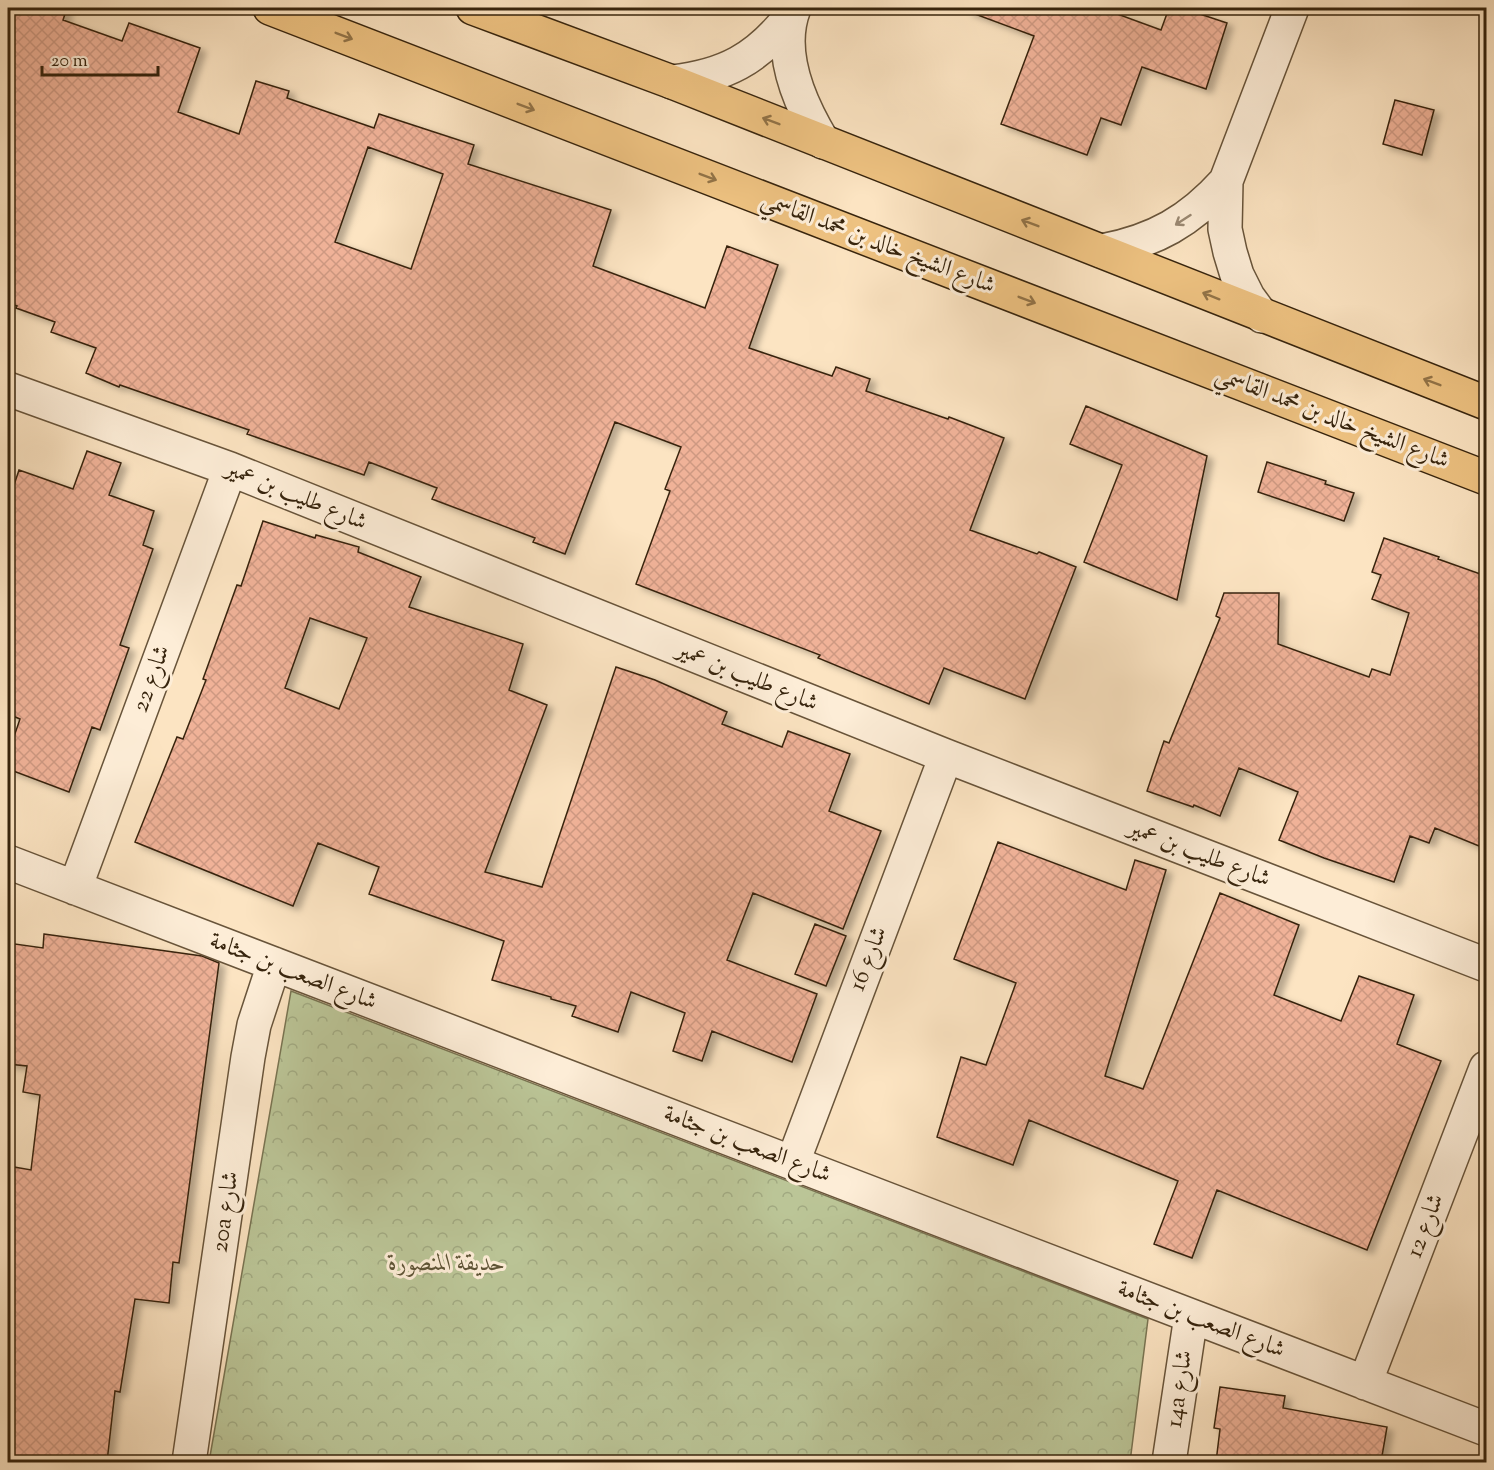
<svg xmlns="http://www.w3.org/2000/svg" width="1494" height="1470" font-family="'Sorts Mill Goudy',Amiri,serif">
<style>
.park{fill:url(#park-crowns);stroke:#797452;stroke-width:1.5}
.building{fill:url(#building-cross-hatch);stroke:#37240d;stroke-width:1.5;fill-rule:evenodd;filter:url(#shadow)}
.lines{fill:none;stroke-linecap:round;stroke-linejoin:round}
.minor-casing{stroke:#68543a;stroke-width:36}
.major-casing{stroke:#37240d;stroke-width:36}
.minor{stroke:#fdedd7;stroke-width:33}
.major{stroke:#eec281;stroke-width:33}
.oneway{stroke:#927347}
.oneway2{stroke:#9a8872}
.labels{text-anchor:middle;dominant-baseline:central;stroke-width:6;stroke-linejoin:round;paint-order:stroke}
.street-label{font-size:24px;fill:#37240d;stroke:#fdedd7}
.park-label{font-size:24px;font-style:italic;fill:#5f5436;stroke:#fdedd7}
</style>
<defs>
<pattern id="park-crowns" width="20" height="18" patternUnits="userSpaceOnUse" patternTransform="scale(1.5)"><rect width="20" height="18" fill="#bbc597"/><path d="M2 6a3 3 0 1 1 6 0M12 15a3 3 0 1 1 6 0" fill="none" stroke="#a1a981"/></pattern>
<pattern id="building-cross-hatch" width="8" height="8" patternUnits="userSpaceOnUse" patternTransform="scale(1.5)"><rect width="8" height="8" fill="#f0b298"/><path d="M0 0l8 8M0 8l8-8" fill="none" stroke="#ce9982"/></pattern>
<filter id="shadow"><feDropShadow dx="6" dy="4" stdDeviation="3" flood-color="#0004"/></filter>
</defs>
<rect width="100%" height="100%" fill="#fce4c2"/>
<filter id="stains"><feTurbulence type="fractalNoise" baseFrequency=".00333" numOctaves="4"/><feColorMatrix values="0 0 0 0 .2 0 0 0 0 .09 0 0 0 0 .02 0 0 0 .5 -.17"/></filter>
<radialGradient id="worn" r=".72"><stop offset=".6" stop-color="#630" stop-opacity="0"/><stop offset="1" stop-color="#630" stop-opacity=".3"/></radialGradient>
<path class="park" d="M291,991L1148,1319L1130,1462H209Z"/>
<path class="building" d="M8,8H67L63,20L122,41L129,23L200,48L178,112L239,134L256,81L289,91L287,98L374,128L379,114L474,145L468,164L611,210L593,266L705,308L727,246L778,265L749,348L832,376L836,367L870,379L866,391L948,419L949,417L1004,438L970,530L1037,554L1039,552L1076,567L1025,699L944,668L929,704L818,658L820,655L636,584L670,491L665,489L681,447L615,422L565,554L533,542L535,538L432,499L437,488L369,462L364,475L247,434L249,430L120,385L119,387L86,373L96,348L51,332L55,322L16,308L17,306L8,303ZM368,147L443,174L411,269L335,242Z
M968,8H1101L1161,30L1169,8H1182L1227,23L1206,89L1142,67L1121,125L1101,118L1087,155L1001,124L1034,36L967,11Z
M1395,100L1434,110L1422,155L1383,144Z
M1086,406L1207,456L1177,600L1084,562L1122,465L1070,444Z
M87,451L121,463L109,495L154,511L143,545L153,549L120,645L129,648L100,730L92,727L69,792L8,769V754L20,719L8,714V503L19,470L73,489Z
M1267,462L1326,481L1325,484L1354,493L1344,521L1258,492Z
M263,521L315,538L316,535L359,547L358,552L421,577L409,607L523,644L509,690L547,705L485,872L542,887L616,667L655,680L727,712L722,724L782,747L788,731L850,754L829,811L881,831L843,929L753,893L727,960L817,994L792,1062L712,1031L702,1061L673,1051L685,1013L631,992L618,1032L572,1016L576,1006L551,999V997L492,980L504,941L369,894L379,867L318,843L293,906L135,842L177,737L183,739L206,680L203,679L237,585L241,586ZM310,618L367,638L339,709L285,688Z
M1384,538L1439,557L1438,559L1486,576V827L1479,846L1435,828L1429,843L1410,836L1394,882L1324,858L1279,840L1298,792L1239,768L1220,816L1194,805L1193,807L1147,791L1164,741L1169,743L1220,618L1216,616L1224,593H1279L1278,644L1369,677L1372,669L1390,675L1409,613L1372,599L1381,575L1372,572Z
M998,842L1126,890L1135,860L1166,870L1105,1076L1143,1089L1220,893L1299,925L1274,995L1341,1021L1359,976L1414,995L1397,1044L1441,1061L1367,1250L1217,1190L1192,1258L1154,1244L1178,1181L1029,1120L1013,1165L937,1137L961,1057L986,1065L1016,983L954,959Z
M815,924L846,936L826,986L795,974Z
M44,934L202,956L219,963L179,1263L173,1262L169,1303L135,1299L120,1392L115,1391L107,1462H12L14,1450L8,1449V1166L31,1170L40,1095L23,1092L27,1066L8,1064V943L43,948Z
M1220,1387L1285,1396L1283,1408L1387,1427L1381,1462H1216L1220,1429L1214,1428Z"/>
<g class="lines">
<defs>
<path id="minor" d="M794,8C777,52 800,104 823,142
M672,82C725,76 757,59 790,17
M1102,251C1155,241 1190,221 1226,181
M1262,316L1248,297L1237,275L1230,252L1225,229L1226,181L1292,8
M8,389L230,469L946,756L1486,965
M8,862L1486,1429
M75,888L230,469
M793,1162L946,756
M1365,1383L1486,1068
M189,1462L248,1057L254,1025L274,964
M1169,1462L1191,1316"/>
<path id="major" d="M270,8L1486,478
M473,8L672,82L1486,403"/>
</defs>
<use href="#minor" class="minor-casing"/>
<use href="#major" class="major-casing"/>
<use href="#minor" class="minor"/>
<use href="#major" class="major"/>
</g>
<defs><path id="oneway-shaft" d="M-6 0H5M1.5-3L5.5 0L1.5 3" fill="none" stroke-width="1.6" stroke-linecap="round" stroke-linejoin="round" transform="scale(1.5)"/></defs>
<g class="oneway">
<use href="#oneway-shaft" transform="translate(344 36) rotate(21)"/>
<use href="#oneway-shaft" transform="translate(526 107) rotate(21)"/>
<use href="#oneway-shaft" transform="translate(771 121) rotate(-159)"/>
<use href="#oneway-shaft" transform="translate(708 177) rotate(21)"/>
<use href="#oneway-shaft" transform="translate(1030 223) rotate(-159)"/>
<use href="#oneway-shaft" transform="translate(1211 296) rotate(-158)"/>
<use href="#oneway-shaft" transform="translate(1027 300) rotate(21)"/>
<use href="#oneway-shaft" transform="translate(1432 382) rotate(-159)"/>
</g>
<use class="oneway2" href="#oneway-shaft" transform="translate(1183 220) rotate(147)"/>
<g class="labels">
<g class="street-label">
<text transform="translate(878 243) rotate(21)">شارع الشيخ خالد بن محمد القاسمي</text>
<text transform="translate(1332 418) rotate(21)">شارع الشيخ خالد بن محمد القاسمي</text>
<text transform="translate(296 496) rotate(22)">شارع طليب بن عمير</text>
<text transform="translate(747 677) rotate(22)">شارع طليب بن عمير</text>
<text transform="translate(152 679) rotate(-70)">شارع 22</text>
<text transform="translate(1199 854) rotate(21)">شارع طليب بن عمير</text>
<text transform="translate(869 959) rotate(-69)">شارع 16</text>
<text transform="translate(293 972) rotate(21)">شارع الصعب بن جثامة</text>
<text transform="translate(747 1145) rotate(21)">شارع الصعب بن جثامة</text>
<text transform="translate(226 1212) rotate(-82)">20a شارع</text>
<text transform="translate(1426 1226) rotate(-69)">شارع 12</text>
<text transform="translate(1201 1320) rotate(21)">شارع الصعب بن جثامة</text>
<text transform="translate(1180 1389) rotate(-82)">14a شارع</text>
</g>
<g class="park-label">
<text x="447" y="1264">حديقة المنصورة</text>
</g>
</g>
<rect width="1494" height="1470" fill="none" stroke="#fce4c2" stroke-width="30"/>
<rect x="9" y="9" width="1476" height="1452" fill="none" stroke="#37240d" stroke-width="3"/>
<rect x="15" y="15" width="1464" height="1440" fill="none" stroke="#37240d" stroke-width="1.5"/>
<path d="M42 66v9h116v-9" fill="none" stroke="#37240d" stroke-width="3"/>
<text x="51" y="66" font-size="18" fill="#37240d" stroke="#fdedd7" stroke-width="4.5" paint-order="stroke">20 m</text>
<rect width="100%" height="100%" filter="url(#stains)"/>
<rect width="100%" height="100%" fill="url(#worn)"/>
</svg>
